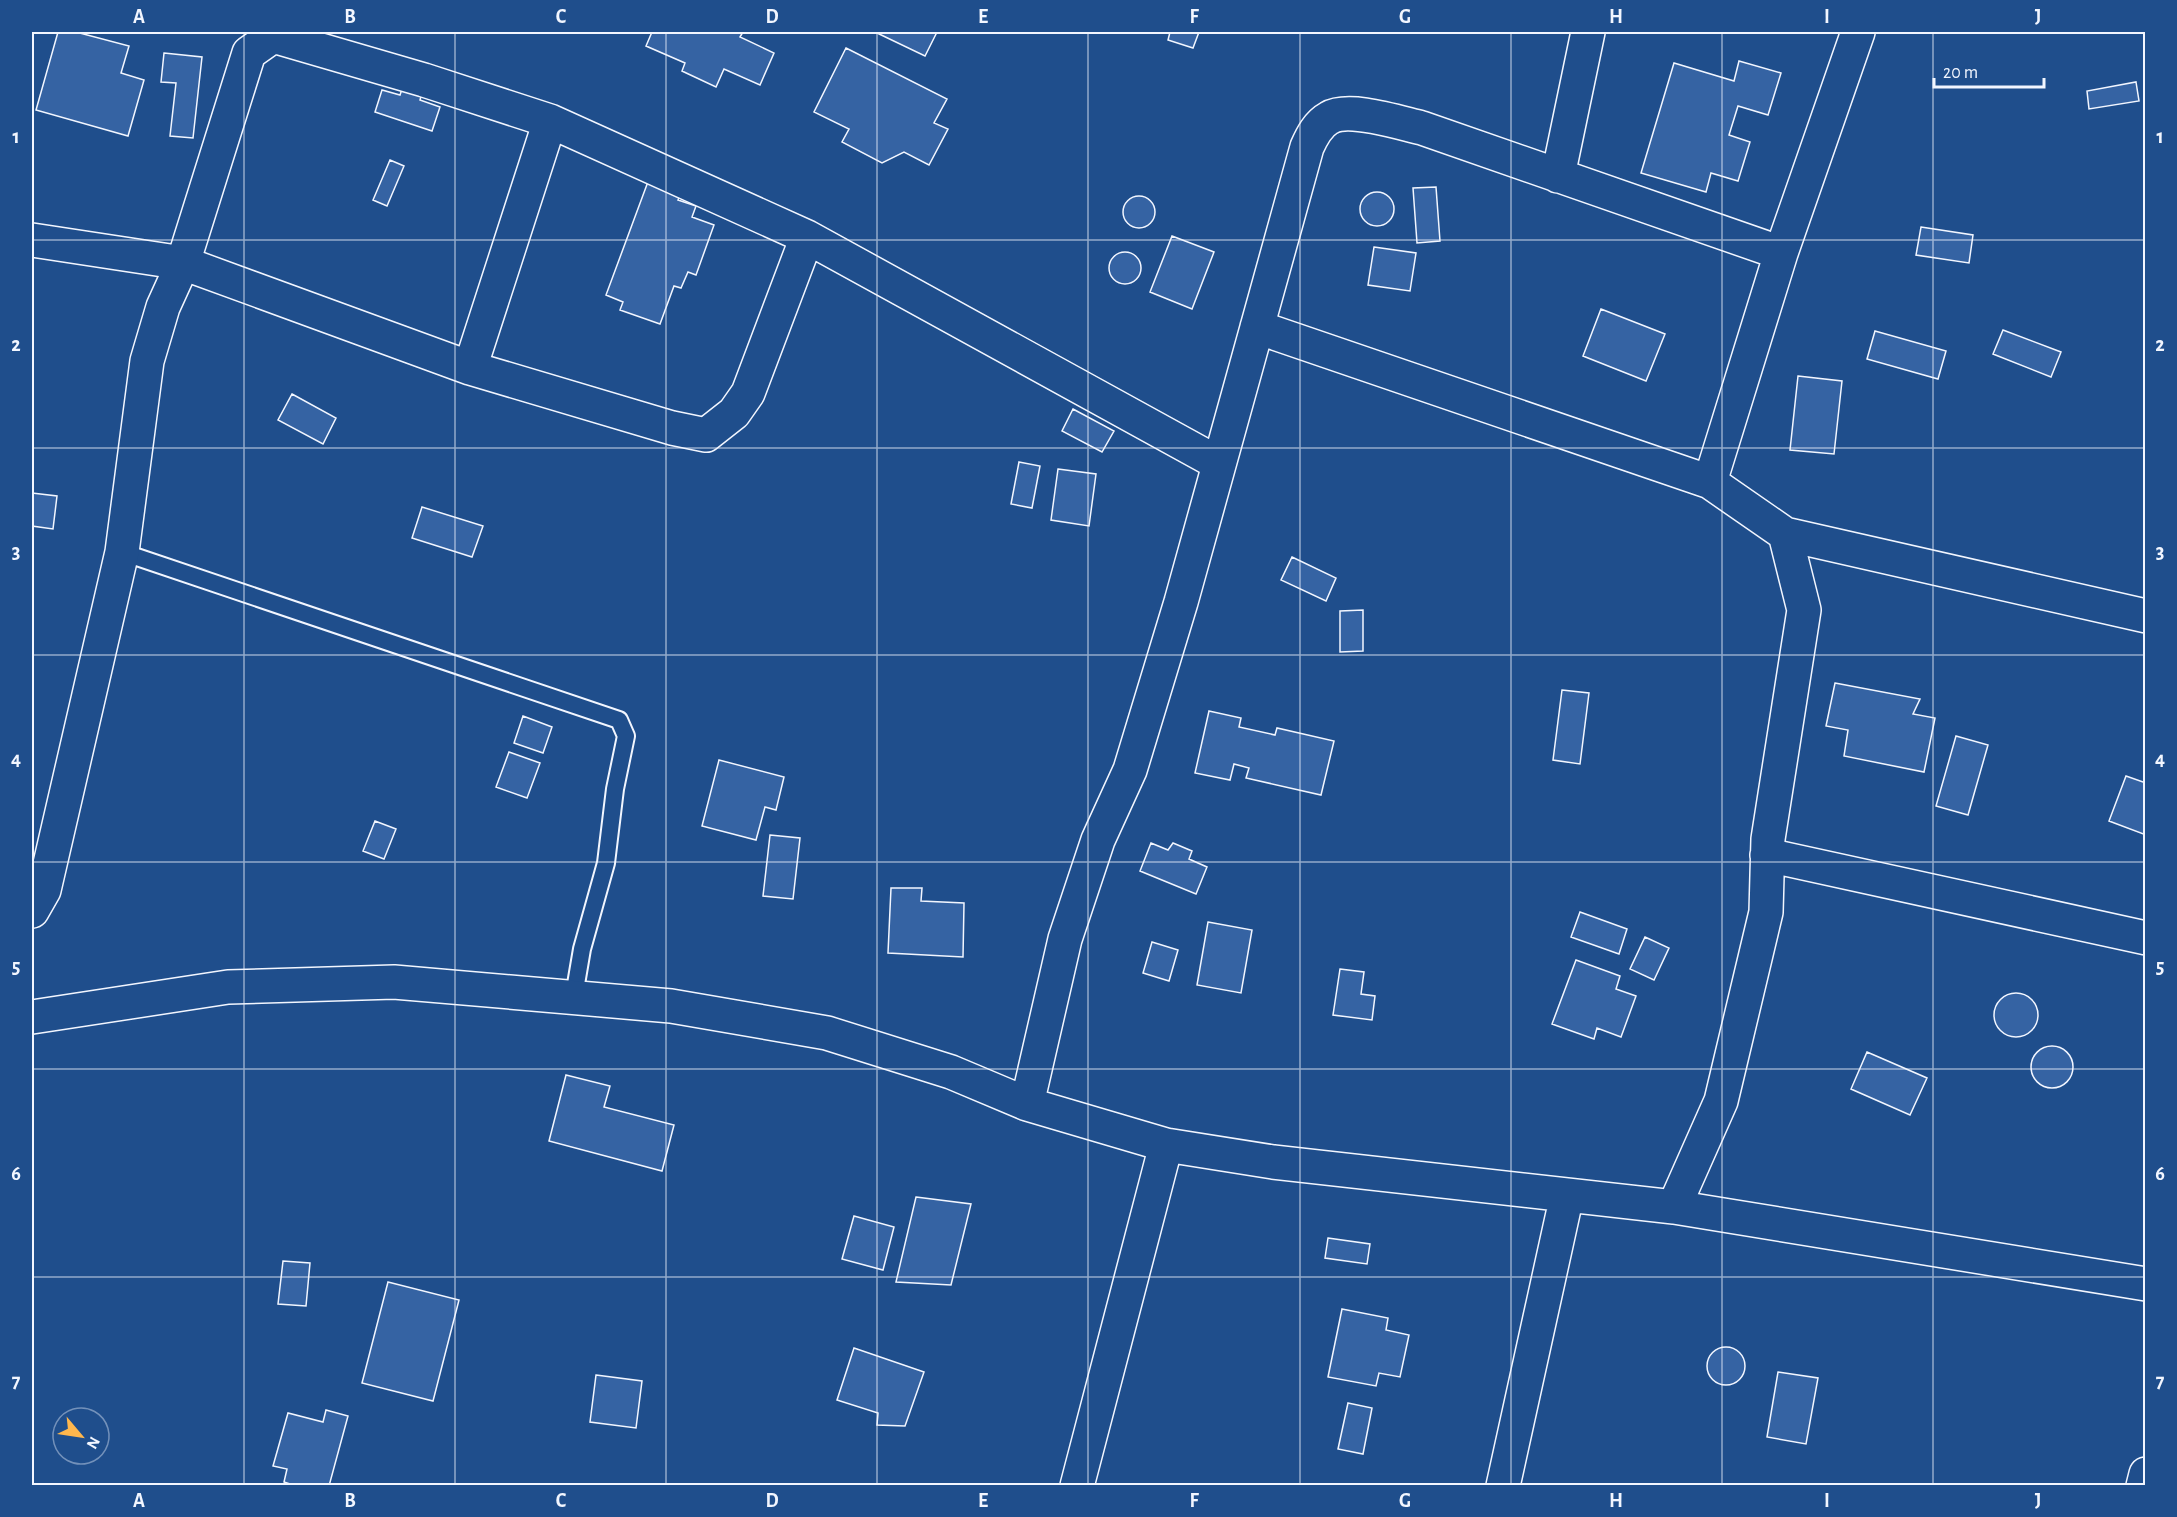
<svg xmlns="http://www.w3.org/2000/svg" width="2177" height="1517" font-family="'Alegreya Sans',sans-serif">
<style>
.building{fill:#3563a3;stroke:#f2f6ff;stroke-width:1.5}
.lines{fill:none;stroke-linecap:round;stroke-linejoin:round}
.service-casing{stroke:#f2f6ff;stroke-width:20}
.minor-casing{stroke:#f2f6ff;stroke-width:36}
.service{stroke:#1f4e8c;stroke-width:16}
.minor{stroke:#1f4e8c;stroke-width:33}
.grid{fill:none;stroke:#f2f6ff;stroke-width:1.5;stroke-opacity:0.55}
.neatline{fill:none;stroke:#f2f6ff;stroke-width:2}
.grid-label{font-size:20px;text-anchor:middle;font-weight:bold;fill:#f2f6ff}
</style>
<rect width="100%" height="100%" fill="#1f4e8c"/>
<path class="building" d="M58,32H76L129,46L121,73L144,80L128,136L36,110Z
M652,32H743L740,37L774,53L760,85L724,69L716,87L682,71L685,63L646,46Z
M875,32H937L925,56Z
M1170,32H1199L1193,48L1168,40Z
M846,48L947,99L934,123L948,129L929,165L904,152L882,163L842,142L849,129L814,112Z
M164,53L202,57L193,138L170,136L176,83L161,82Z
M1739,61L1781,73L1768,115L1738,106L1729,135L1750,142L1738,181L1711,173L1706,192L1641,173L1674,63L1734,81Z
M2136,82L2139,101L2089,109L2087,91Z
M404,83L423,89L420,100L440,107L432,131L375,112L382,90L400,95Z
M390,160L404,166L387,206L373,200Z
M649,179L682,191L678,200L696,206L692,217L714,225L696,275L688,272L681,288L674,286L660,324L620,310L623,302L606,295Z
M1436,187L1440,241L1417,243L1413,188Z
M1360 209a17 17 0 1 1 34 0a17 17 0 1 1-34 0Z
M1123 212a16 16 0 1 1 32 0a16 16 0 1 1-32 0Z
M1921,227L1973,235L1969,263L1916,255Z
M1172,236L1214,252L1192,309L1150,292Z
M1374,247L1416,253L1410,291L1368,285Z
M1109 268a16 16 0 1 1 32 0a16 16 0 1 1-32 0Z
M1601,309L1665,334L1646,381L1583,356Z
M2003,330L2061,352L2051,377L1993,354Z
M1875,331L1946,351L1938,379L1867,359Z
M1798,376L1842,381L1834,454L1790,450Z
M292,394L336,418L323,444L278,420Z
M1073,409L1114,431L1102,452L1062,431Z
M1019,462L1040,466L1032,508L1011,504Z
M1058,469L1096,474L1089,526L1051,520Z
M32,493L57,496L53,529L32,526Z
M422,507L483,526L472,557L412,538Z
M1292,557L1336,578L1326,601L1281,580Z
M1363,610V651L1340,652V611Z
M1835,683L1920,699L1913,714L1935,718L1924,772L1844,756L1848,730L1826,726Z
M1562,690L1589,693L1580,764L1553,760Z
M1209,711L1241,718L1239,727L1275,735L1277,728L1334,741L1321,795L1246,778L1249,768L1234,764L1230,780L1195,773Z
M523,716L552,727L543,753L514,743Z
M1956,736L1988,745L1968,815L1936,806Z
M509,752L540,763L527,798L496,787Z
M719,760L784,777L776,810L765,807L756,840L702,826Z
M2126,776L2146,783V835L2109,821Z
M375,821L396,829L384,859L363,851Z
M770,835L800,838L793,899L763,896Z
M1151,843L1168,850L1173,843L1192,851L1189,859L1207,867L1196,894L1140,871Z
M891,888H922L921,901L964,903L963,957L888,953Z
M1580,912L1627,929L1619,954L1571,937Z
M1208,922L1252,930L1241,993L1197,985Z
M1645,937L1669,948L1654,980L1630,969Z
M1152,942L1178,950L1169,981L1143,973Z
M1576,960L1620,976L1616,989L1636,996L1621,1037L1597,1028L1594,1039L1552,1024Z
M1340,969L1364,972L1361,994L1375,996L1372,1020L1333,1015Z
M1994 1015a22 22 0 1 1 44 0a22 22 0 1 1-44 0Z
M2031 1067a21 21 0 1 1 42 0a21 21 0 1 1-42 0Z
M1867,1052L1927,1078L1910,1115L1851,1089Z
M566,1075L610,1086L604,1107L674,1125L662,1171L549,1141Z
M916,1197L971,1204L951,1285L896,1282Z
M854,1216L894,1227L883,1270L842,1259Z
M1328,1238L1370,1244L1367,1264L1325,1258Z
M283,1261L310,1263L306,1306L278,1304Z
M388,1282L459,1300L433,1401L362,1383Z
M1342,1309L1388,1318L1386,1330L1409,1335L1400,1377L1379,1373L1376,1386L1328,1377Z
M1707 1366a19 19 0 1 1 38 0a19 19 0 1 1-38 0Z
M854,1348L924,1372L905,1426L877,1425L878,1413L837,1400Z
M1778,1372L1818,1378L1806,1444L1767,1437Z
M596,1375L642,1381L636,1428L590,1422Z
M1348,1403L1372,1408L1363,1454L1338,1449Z
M326,1410L348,1416L329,1486H296L284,1482L287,1469L273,1466L288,1413L323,1422Z"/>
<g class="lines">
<defs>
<path id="service" d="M122,552L619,720L626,736L615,789L606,863L582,949L574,996"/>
<path id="minor" d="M1558,176L1588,32
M32,240L183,263L470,368L672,428L706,435L734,413L748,393L807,237
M1257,327L1710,482L1785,534L2146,616
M470,368L550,121
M1710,482L1781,253L1858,32
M1767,855L2146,938
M32,911L44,890L122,552L147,361L163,307L183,263L249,53L273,36L424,80L550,121L807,237L1218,463
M32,1017L228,987L394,982L671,1006L827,1033L951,1072L1027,1104L1166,1145L1273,1162L1674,1207L2146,1284
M1027,1104L1065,939L1098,840L1130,770L1181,602L1307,147C1312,136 1318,124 1329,118C1349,106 1400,123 1422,128L1781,253
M1674,1207L1721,1101L1766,912L1768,839L1804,610L1785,534
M1077,1486L1166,1145
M1503,1486L1567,1195
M2143,1486L2146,1474"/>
</defs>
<use href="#service" class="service-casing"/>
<use href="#minor" class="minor-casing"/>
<use href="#service" class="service"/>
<use href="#minor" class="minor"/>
</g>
<path class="grid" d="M244,32V1486M455,32V1486M666,32V1486M877,32V1486M1088,32V1486M1300,32V1486M1511,32V1486M1722,32V1486M1933,32V1486M32,240H2146M32,448H2146M32,655H2146M32,862H2146M32,1069H2146M32,1277H2146"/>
<rect width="2177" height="1517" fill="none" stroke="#1f4e8c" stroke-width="66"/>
<g transform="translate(81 1436) rotate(119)"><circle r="28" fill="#1f4e8c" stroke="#7391ba" stroke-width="1.5"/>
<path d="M0-4.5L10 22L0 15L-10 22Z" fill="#ffb74d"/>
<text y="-9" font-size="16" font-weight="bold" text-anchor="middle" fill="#f2f6ff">N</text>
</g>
<path d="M1934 78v9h110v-9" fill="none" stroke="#f2f6ff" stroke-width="3"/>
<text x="1943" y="78" font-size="18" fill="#f2f6ff" stroke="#1f4e8c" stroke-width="4.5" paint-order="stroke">20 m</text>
<rect x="33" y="33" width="2111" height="1451" class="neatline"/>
<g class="grid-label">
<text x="139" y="23">A</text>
<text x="350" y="23">B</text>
<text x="561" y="23">C</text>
<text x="772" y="23">D</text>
<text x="983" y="23">E</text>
<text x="1194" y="23">F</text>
<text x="1405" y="23">G</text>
<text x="1616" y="23">H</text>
<text x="1827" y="23">I</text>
<text x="2038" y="23">J</text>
<text x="16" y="143">1</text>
<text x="2160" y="143">1</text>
<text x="16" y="351">2</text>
<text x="2160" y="351">2</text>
<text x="16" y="558">3</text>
<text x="2160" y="558">3</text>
<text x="16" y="765">4</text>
<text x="2160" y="765">4</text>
<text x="16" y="973">5</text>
<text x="2160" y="973">5</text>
<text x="16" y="1180">6</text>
<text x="2160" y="1180">6</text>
<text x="16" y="1387">7</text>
<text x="2160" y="1387">7</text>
<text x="139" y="1507">A</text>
<text x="350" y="1507">B</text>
<text x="561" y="1507">C</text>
<text x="772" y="1507">D</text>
<text x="983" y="1507">E</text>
<text x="1194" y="1507">F</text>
<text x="1405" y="1507">G</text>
<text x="1616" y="1507">H</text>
<text x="1827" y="1507">I</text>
<text x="2038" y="1507">J</text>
</g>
</svg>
